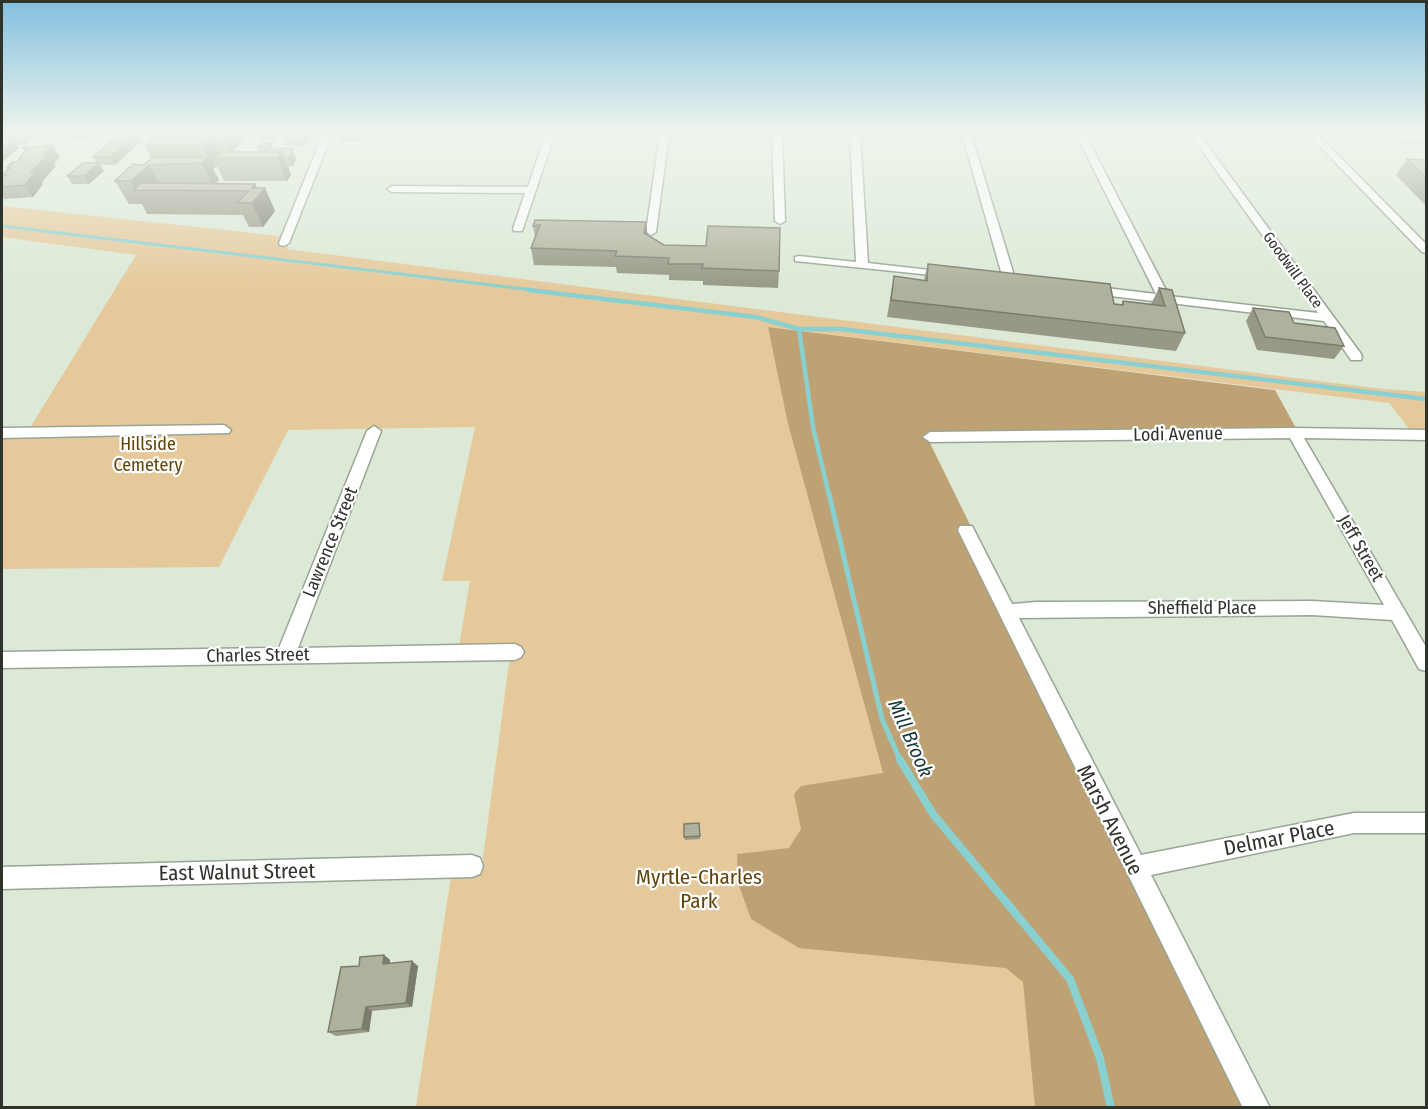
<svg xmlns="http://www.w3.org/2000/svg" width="1428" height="1109" font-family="'Fira Sans Condensed',sans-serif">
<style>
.green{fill:#e6c99b}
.forest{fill:#bfa273}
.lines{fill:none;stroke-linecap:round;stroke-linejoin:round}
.stream-far3{stroke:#89d0d0;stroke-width:3}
.stream-far2{stroke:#89d0d0;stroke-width:4.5}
.stream-far1{stroke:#89d0d0;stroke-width:5}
.stream{stroke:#89d0d0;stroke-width:8}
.street-casing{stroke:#98a594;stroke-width:3}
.secondary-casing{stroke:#98a594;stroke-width:2}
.street{fill:#fff;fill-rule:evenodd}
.secondary{fill:#fff;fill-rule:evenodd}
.wall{fill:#979886}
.shaded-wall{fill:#7b7c6d}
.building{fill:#b0b19c;stroke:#7b7c6d;stroke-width:1.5}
.labels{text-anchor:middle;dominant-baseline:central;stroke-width:4.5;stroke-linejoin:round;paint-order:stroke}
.far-street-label{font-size:15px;fill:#2e332c;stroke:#fff}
.street-label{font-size:18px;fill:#2e332c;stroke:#fff}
.park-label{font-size:18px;fill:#614408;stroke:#fff}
.water-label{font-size:20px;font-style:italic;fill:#163939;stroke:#fff}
.near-street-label{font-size:21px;fill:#2e332c;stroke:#fff}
.near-park-label{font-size:21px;fill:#614408;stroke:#fff}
</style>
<rect width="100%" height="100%" fill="#dce9d7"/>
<path class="green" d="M2,206L290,237L287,249L1374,388L1426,392V430H1410L1389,403L769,327L788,424L883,773L1014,927L1076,1108L416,1107L451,876L481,873L510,656L457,658L470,581H442L475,427L288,430L219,567L2,569V437L25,436L136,255L2,237Z"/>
<path class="forest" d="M768,327L1275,390L1302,439L929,441L1255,1107H1035L1023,982L1006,968L799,948L751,919L738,883L737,854L789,848L801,829L794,794L801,786L883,773L788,424Z"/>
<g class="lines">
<path class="stream-far3" d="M2,226L542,291"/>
<path class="stream-far2" d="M529,290L756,317L799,329H841L1426,399
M799,329L813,427L829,495"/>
<path class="stream-far1" d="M829,494L882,719L901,762"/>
<path class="stream" d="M900,760L933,814L1070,979L1100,1058L1111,1108"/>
<defs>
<path id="street" d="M323,134H332L289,243L284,246L280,245L279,243Z
M546,134H555L522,231H514L513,229L525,193L392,192L387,189L392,186L528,187Z
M660,134H669L656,232L651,235L646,232Z
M772,134H782L785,221L780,224L775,221Z
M850,134H860L868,263L947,272L953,275L951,277L795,261V257L799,256L856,262Z
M962,134H971L1016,282L1014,284H1006L1004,282Z
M1076,134H1085L1169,296L1318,313L1190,134H1199L1361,354L1362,357L1361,360H1351L1324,321L1085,293L1083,290L1089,286L1156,294Z
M1308,134H1317L1426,244V253L1422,252Z
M224,425L231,430L229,433L2,438V428Z
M374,426L381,431L298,648L515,644L521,647L524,652L521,657L515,660L2,668V652L279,648L367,431Z
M1294,428L1426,430V440L1304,438L1426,647V671L1419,669L1392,620L1312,615L1019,618L1141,855L1354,813H1426V833H1354L1151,875L1270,1108H1243L958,530L960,526H972L1012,604L1036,602L1312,601L1384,605L1290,438L930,442L923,437L930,432Z
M472,855L480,858L483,866L480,874L472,877L2,889V867Z"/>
<path id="secondary" d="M1324,134H1426V141L1330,138Z"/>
</defs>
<use href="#street" class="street-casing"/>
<use href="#secondary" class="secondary-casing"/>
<use href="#street" class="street"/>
<use href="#secondary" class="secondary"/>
</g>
<path class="wall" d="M2,134H39L25,145H17L19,148L2,162V140H6L3,137L5,135H2Z
M93,134L86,140H72L70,136Z
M119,134H150L148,135H138L141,141L115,165H100L104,171L89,184H72L67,176L97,163L93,157Z
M153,134H249L232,152H272L292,148L296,159L293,166L288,167L291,175L287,181H224L217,166L213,169L219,180L215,184H255L257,188H265L275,211L263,227H249L243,215L147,214L142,204H129L115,181L144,165L151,158L145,146L154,137Z
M259,134H280L281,135L275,142L261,138Z
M285,134H307L309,139L303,146L286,145L283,138Z
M338,134H373V137H366L363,141H341Z
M271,143L273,147L269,151H259L257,147Z
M22,148L60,157L54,164L56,166L42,182L43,184L33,197L4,199L2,195V174L8,170L7,168L17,162L20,159L19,158L25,151Z
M1407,159L1426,160V206L1396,175Z
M535,220L647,236L664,245L779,271L778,288L703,285V281L669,280V275L617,273L616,267L534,265L531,248L535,238L533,226Z
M928,264L1121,305L1123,301L1151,304L1159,288L1185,333L1176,351L887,317L894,276L924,280Z
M1253,308L1294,323L1344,346L1334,359L1257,350L1246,321Z
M699,823L700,839L685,840L684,837Z
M384,955L390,960V964L418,966L412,1007L372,1011L369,1032L336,1036L328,1032L359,966Z"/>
<path class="shaded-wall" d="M23,134H39L25,145L19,137Z
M86,134H93L86,140L84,136Z
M136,134H138L141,141L115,165L110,157Z
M182,134H203L206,138L188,146Z
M222,134H249L231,153Z
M272,134H280L281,135L275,142Z
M303,134H307L309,139L303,146L300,138Z
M361,134H365L366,137L363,141Z
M212,137L222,158H213L217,166L213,169L219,180L213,186L202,163L207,158L202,147Z
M14,140L19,148L2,162V150Z
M271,143L273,147L269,151L267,147Z
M53,145L60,157L54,164L56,166L42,182L43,184L33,197L25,185L31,172L44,154Z
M292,148L296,159L293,166L289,159L290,151Z
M282,152L291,175L287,181L277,158Z
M99,163L104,171L89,184L84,176Z
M149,165L161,188L136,190L131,181Z
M255,184L260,194L265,188L275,211L263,227L252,203V188Z
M646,222L648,238L644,233Z
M384,955L390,960L389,969L383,964Z
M412,961L418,966L412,1007L406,1003Z
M366,1007L372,1011L369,1032L362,1029Z"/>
<path class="building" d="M7,134H23L19,137H3Z
M73,134H86L84,136H70Z
M120,134H136L110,157H93Z
M286,134H303L300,138H283Z
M154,137L170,139L212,137L202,147L145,146Z
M2,140H14L2,150Z
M262,143H271L267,147H257Z
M53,145L44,154H48L31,172H35L25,185L2,187V177L7,175H2V174L10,168H7L12,162H17L21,158H19L27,149L22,148Z
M292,148L290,151H293L289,159H285L282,152H272L273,149Z
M220,152H282L277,158H213Z
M153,157H208L202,163L149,165L131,181H115L133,164L144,165Z
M1407,159L1426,160V178Z
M83,163H99L84,176H67Z
M141,183L255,184L252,188H265L252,203H237L249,191L134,190Z
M535,220L646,222L644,233L664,245L706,246L708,226L780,228L779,271L702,268L703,264H668L669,258L615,256L617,251L531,248L540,225L533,226Z
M928,264L1110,284L1114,304L1123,305V301L1165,306L1159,288L1172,290L1185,333L891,300L894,276L927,281Z
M1253,308L1289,312L1294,323L1335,328L1344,346L1265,337Z
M699,823L700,836L684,837V824Z
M384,955L383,964L412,961L406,1003L366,1007L362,1029L328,1032L341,967L359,966L360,957Z"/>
<linearGradient id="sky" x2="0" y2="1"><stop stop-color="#82bfde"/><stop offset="0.46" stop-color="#eff5ed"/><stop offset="1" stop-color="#eff5ed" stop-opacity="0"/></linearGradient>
<rect width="1428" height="289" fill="url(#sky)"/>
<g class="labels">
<g class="far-street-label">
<text transform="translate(1293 270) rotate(54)">Goodwill Place</text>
</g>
<g class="street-label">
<text transform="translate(1178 434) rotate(-1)">Lodi Avenue</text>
<text transform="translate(330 542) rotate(-68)">Lawrence Street</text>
<text transform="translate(1361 548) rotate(60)">Jeff Street</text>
<text x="1202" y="608">Sheffield Place</text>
<text transform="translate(258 655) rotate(-1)">Charles Street</text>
</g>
<g class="park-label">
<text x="148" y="444">Hillside<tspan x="148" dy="21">Cemetery</tspan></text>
</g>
<g class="water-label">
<text transform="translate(911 738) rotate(66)">Mill Brook</text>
</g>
<g class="near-street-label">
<text transform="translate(1110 820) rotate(63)">Marsh Avenue</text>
<text transform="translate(1279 838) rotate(-11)">Delmar Place</text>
<text transform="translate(237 872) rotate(-1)">East Walnut Street</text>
</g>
<g class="near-park-label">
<text x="699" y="877">Myrtle-Charles<tspan x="699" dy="24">Park</tspan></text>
</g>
</g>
<rect width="1428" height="1109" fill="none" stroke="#2e332c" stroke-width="6"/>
</svg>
